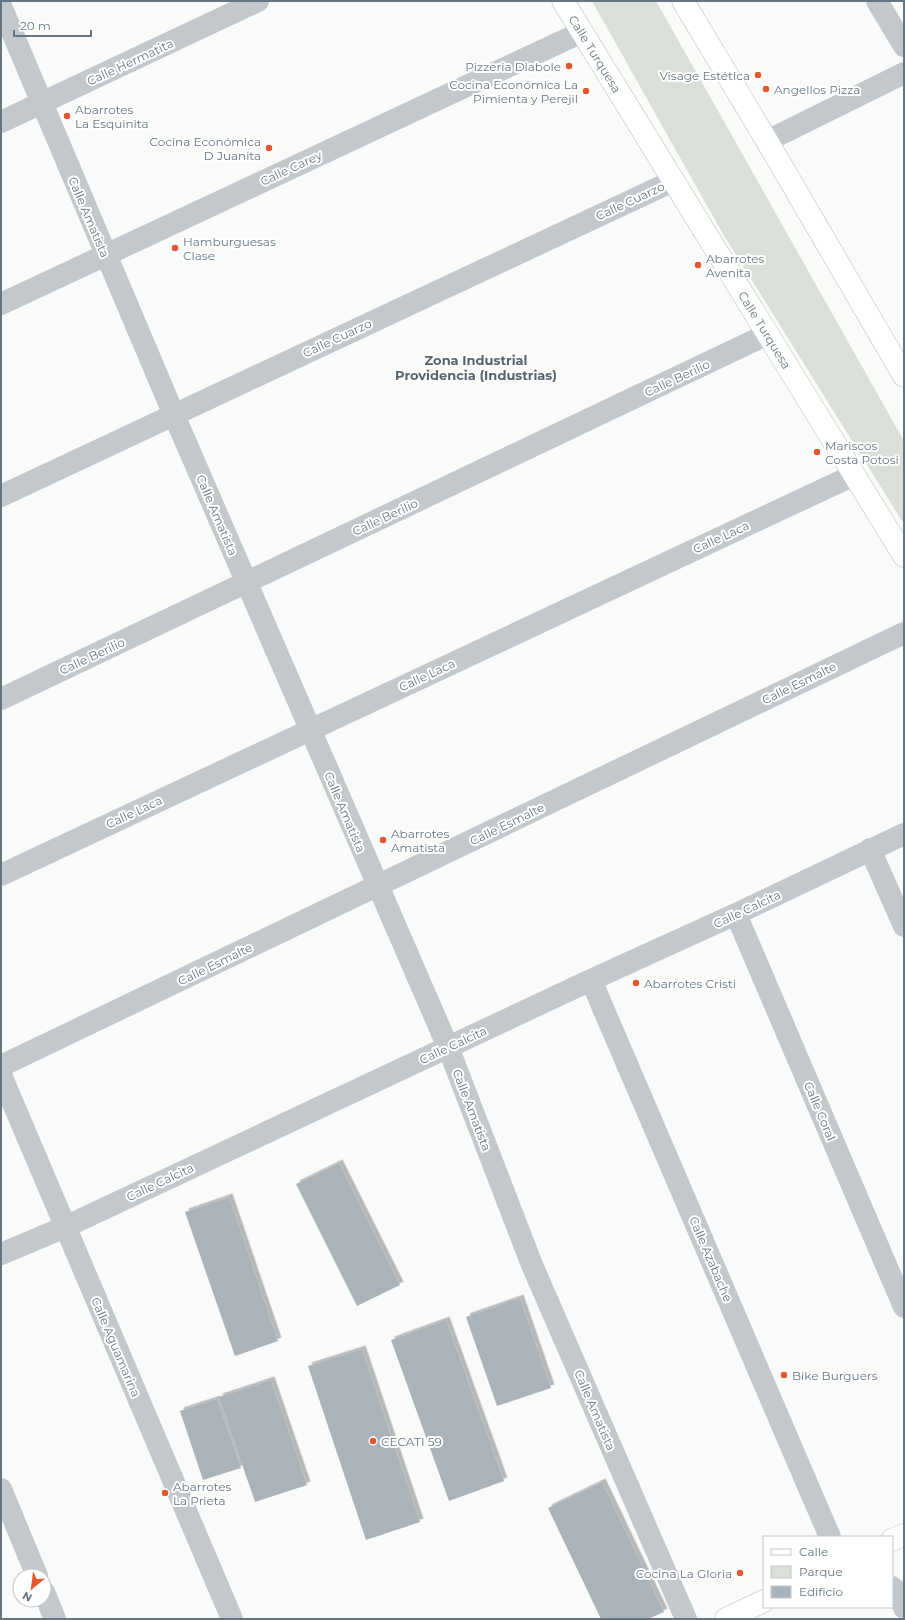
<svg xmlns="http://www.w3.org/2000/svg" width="905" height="1620" font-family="Montserrat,sans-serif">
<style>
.green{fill:#dadfd7}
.building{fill:#aab3b9;filter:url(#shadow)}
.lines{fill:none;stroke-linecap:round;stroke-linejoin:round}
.secondary-casing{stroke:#b3babf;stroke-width:23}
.street{stroke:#c3c8cc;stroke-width:22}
.secondary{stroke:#fff;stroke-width:22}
.poi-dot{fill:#e4572e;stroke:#fff;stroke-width:1.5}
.labels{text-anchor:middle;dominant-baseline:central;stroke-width:4;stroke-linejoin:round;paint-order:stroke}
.street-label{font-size:12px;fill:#657683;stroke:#fff}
.poi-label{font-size:12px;fill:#657683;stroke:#fff;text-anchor:start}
.neighbourhood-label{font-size:13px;font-weight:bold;fill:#57646e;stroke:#fff}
</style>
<defs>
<filter id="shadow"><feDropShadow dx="3.5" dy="-3.5" stdDeviation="0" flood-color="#0004"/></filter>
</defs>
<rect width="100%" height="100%" fill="#fafaf8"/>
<path class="green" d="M592,1H656L904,441V524L723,234Z"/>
<path class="building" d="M339,1163L400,1285L357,1306L296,1184Z
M229,1197L278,1341L235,1356L185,1212Z
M520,1298L551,1388L497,1406L466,1317Z
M446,1320L504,1481L449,1501L391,1340Z
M362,1349L420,1522L366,1540L308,1366Z
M271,1380L307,1485L255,1502L219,1397Z
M217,1399L241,1468L203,1480L180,1411Z
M602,1482L664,1612L648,1619H601L548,1508Z"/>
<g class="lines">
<defs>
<g id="secondary">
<path id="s1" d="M563,1L904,556"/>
<path d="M683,1L767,141L904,376"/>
<path d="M892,1540L904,1535"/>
<path d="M726,1619L764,1601"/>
</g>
</defs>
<use href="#secondary" class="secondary-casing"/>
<path class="street" d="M877,1L904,46
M1,6L174,415L448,1047L532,1265L686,1619
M1,122L258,1
M767,141L904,73
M1,304L582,32
M1,496L673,181
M1,699L768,334
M870,849L904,926
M1,875L854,475
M736,914L904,1307
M591,980L830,1537
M1,1066L904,633
M1,1075L232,1619
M1,1254L65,1227L591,980L736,914L904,834
M1,1489L37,1576
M892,1587L897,1591L904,1608
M44,1592L55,1619"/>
<use href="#secondary" class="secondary"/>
</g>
<g class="poi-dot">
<circle cx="569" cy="66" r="4"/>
<circle cx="758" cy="75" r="4"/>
<circle cx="766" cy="89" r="4"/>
<circle cx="586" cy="91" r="4"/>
<circle cx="67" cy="116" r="4"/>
<circle cx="269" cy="148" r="4"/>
<circle cx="175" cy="248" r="4"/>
<circle cx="698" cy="265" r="4"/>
<circle cx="817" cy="452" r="4"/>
<circle cx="383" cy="840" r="4"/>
<circle cx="636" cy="983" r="4"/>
<circle cx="784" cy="1375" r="4"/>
<circle cx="373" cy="1441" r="4"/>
<circle cx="165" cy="1493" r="4"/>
<circle cx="740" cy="1573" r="4"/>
</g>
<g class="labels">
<g class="street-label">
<text stroke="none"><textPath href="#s1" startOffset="62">Calle Turquesa</textPath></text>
<text transform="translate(130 62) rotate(-25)">Calle Hermatita</text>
<text transform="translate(291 168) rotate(-25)">Calle Carey</text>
<text transform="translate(630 201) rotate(-25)">Calle Cuarzo</text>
<text transform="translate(89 217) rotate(67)">Calle Amatista</text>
<text stroke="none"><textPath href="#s1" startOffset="386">Calle Turquesa</textPath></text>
<text transform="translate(337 338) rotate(-25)">Calle Cuarzo</text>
<text transform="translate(677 378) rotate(-25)">Calle Berilio</text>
<text transform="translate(217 515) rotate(67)">Calle Amatista</text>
<text transform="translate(385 517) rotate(-25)">Calle Berilio</text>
<text transform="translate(721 537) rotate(-25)">Calle Laca</text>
<text transform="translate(92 656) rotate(-25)">Calle Berilio</text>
<text transform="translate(427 675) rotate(-25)">Calle Laca</text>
<text transform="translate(799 683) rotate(-26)">Calle Esmalte</text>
<text transform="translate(134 812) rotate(-25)">Calle Laca</text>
<text transform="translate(345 812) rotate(67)">Calle Amatista</text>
<text transform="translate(507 824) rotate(-26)">Calle Esmalte</text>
<text transform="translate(747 909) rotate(-25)">Calle Calcita</text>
<text transform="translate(215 964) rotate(-26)">Calle Esmalte</text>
<text transform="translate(453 1045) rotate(-25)">Calle Calcita</text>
<text transform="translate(472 1110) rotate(69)">Calle Amatista</text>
<text transform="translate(820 1111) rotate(67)">Calle Coral</text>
<text transform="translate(160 1182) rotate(-25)">Calle Calcita</text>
<text transform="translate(711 1259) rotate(67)">Calle Azabache</text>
<text transform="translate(116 1347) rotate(67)">Calle Aguamarina</text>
<text transform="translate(595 1410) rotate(67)">Calle Amatista</text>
</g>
<g class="poi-label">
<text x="561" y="66" text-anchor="end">Pizzeria Diabole</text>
<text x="750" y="75" text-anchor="end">Visage Estética</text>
<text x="578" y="84" text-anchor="end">Cocina Económica La<tspan x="578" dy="14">Pimienta y Perejil</tspan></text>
<text x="774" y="89">Angellos Pizza</text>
<text x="75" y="109">Abarrotes<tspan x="75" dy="14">La Esquinita</tspan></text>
<text x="261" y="141" text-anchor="end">Cocina Económica<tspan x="261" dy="14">D Juanita</tspan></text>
<text x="183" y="241">Hamburguesas<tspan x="183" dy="14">Clase</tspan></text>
<text x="706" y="258">Abarrotes<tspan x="706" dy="14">Avenita</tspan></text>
<text x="825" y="445">Mariscos<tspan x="825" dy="14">Costa Potosi</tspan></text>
<text x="391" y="833">Abarrotes<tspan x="391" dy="14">Amatista</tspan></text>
<text x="644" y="983">Abarrotes Cristi</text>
<text x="792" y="1375">Bike Burguers</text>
<text x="381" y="1441">CECATI 59</text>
<text x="173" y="1486">Abarrotes<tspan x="173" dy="14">La Prieta</tspan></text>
<text x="732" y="1573" text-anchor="end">Cocina La Gloria</text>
</g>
<g class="neighbourhood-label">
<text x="476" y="360">Zona Industrial<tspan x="476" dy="15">Providencia (Industrias)</tspan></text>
</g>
</g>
<rect width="905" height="1620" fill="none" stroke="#657683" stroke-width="4"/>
<rect x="763" y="1536" width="130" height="72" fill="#ffffff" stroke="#c1c8cd"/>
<rect x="771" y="1549" width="20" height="6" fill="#ffffff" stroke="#c1c8cd"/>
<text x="799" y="1556" font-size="12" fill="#657683">Calle</text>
<rect x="771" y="1566" width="20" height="12" fill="#dadfd7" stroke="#c1c8cd"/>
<text x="799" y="1576" font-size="12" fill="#657683">Parque</text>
<rect x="771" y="1586" width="20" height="12" fill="#aab3b9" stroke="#c1c8cd"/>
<text x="799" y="1596" font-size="12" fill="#657683">Edificio</text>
<g transform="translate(32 1588) rotate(209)"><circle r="19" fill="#ffffff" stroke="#c1c8cd"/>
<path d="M0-3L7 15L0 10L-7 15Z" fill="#e4572e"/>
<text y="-6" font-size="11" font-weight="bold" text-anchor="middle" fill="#657683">N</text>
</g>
<path d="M14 30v6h77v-6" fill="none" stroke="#657683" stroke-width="2"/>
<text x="20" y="30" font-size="12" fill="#657683" stroke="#ffffff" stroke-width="3" paint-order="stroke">20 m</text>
</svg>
